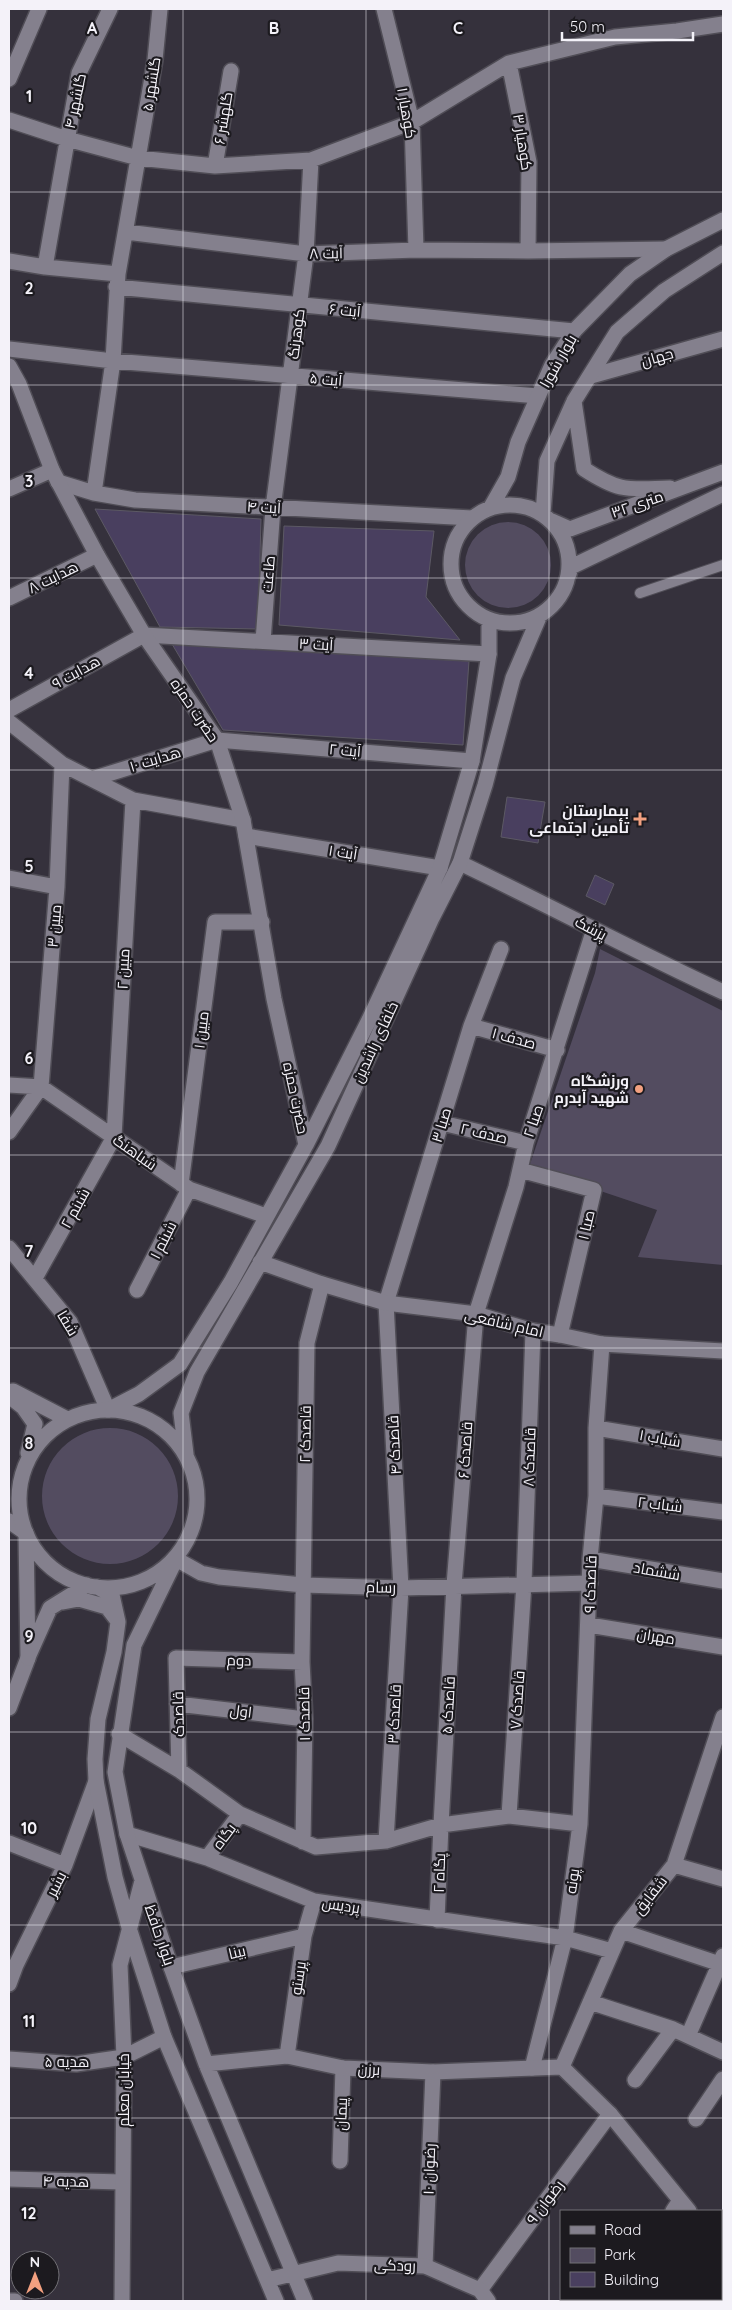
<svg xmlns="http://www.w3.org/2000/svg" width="732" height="2310" font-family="Quicksand,Cairo,sans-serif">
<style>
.green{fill:#534c60}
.building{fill:#493f5f;stroke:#5c5964}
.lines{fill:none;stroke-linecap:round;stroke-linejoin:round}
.lane-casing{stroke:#504d56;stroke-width:12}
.street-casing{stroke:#504d56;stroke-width:18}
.secondary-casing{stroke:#504d56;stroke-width:18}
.lane{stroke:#84808d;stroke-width:10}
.street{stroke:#84808d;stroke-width:15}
.secondary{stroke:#84808d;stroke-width:15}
.grid{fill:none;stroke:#f4f2f9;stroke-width:1;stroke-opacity:0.55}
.poi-dot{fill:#f2a080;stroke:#1c1a1f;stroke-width:2}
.labels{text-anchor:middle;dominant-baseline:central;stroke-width:4.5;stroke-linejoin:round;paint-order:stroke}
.street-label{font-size:15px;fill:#f4f2f9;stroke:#1c1a1f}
.poi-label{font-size:15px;font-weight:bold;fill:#f4f2f9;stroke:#1c1a1f;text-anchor:end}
.grid-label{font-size:16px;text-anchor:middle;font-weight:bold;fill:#f4f2f9;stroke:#1c1a1f;stroke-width:4.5;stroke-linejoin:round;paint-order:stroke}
</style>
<rect width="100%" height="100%" fill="#35313c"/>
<path class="green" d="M465 565a43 43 0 1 1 86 0a43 43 0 1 1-86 0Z
M600,949L723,1011V1265L638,1257L657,1210L529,1167L595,973Z
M42 1496a68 68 0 1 1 136 0a68 68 0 1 1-136 0Z"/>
<path class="building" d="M95,509L261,519L258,629L160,627Z
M284,526L434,531L426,597L460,640L279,625Z
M172,644L469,661L463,745L223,730Z
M507,797L545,802L538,843L501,837Z
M595,875L614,884L605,905L586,896Z"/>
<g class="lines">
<defs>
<path id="lane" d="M640,593L723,565"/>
<path id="street" d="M384,9L412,122L416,250
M509,63L529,162L528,251
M9,79L39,9
M9,120L67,139L138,158L215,166L311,160L412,122L509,63L615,37L677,31L723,24
M215,166L231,71
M126,232L306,254L416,250L528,251L666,249
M9,261L45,267L118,274
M45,267L79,73L110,9
M116,287L574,331
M9,349L113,361L538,396
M591,376L723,339
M58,482L94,493L135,500L472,518
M9,489L52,470
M94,493L113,361L118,274L155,60L160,9
M9,598L97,555
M263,641L273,508L306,254L311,160
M9,710L144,635L489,654
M9,722L62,764L133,800L243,820
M92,779L217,740L472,761
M246,836L440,868
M460,863C548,905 634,951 723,992
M9,878L57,887
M471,1026L557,1050
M9,1085L41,1087L189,1189L266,1216
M442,1123L526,1143
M9,1132L41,1087L57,887L62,764
M520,1170L594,1190L560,1335
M181,1184L215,922H262
M9,1248L70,1322L108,1410
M35,1278L114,1137L133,800
M137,1290L189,1189
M596,1428L723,1449
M596,1496L723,1512
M9,1521L26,1533
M176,1559L201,1573L219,1577L303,1585L401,1588L590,1583
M590,1559L723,1581
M589,1625L723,1647
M177,1704L305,1719
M9,1708L28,1658
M119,1734L179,1770L240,1814L316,1847L386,1841L441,1825L509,1816L580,1824
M179,1770L176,1658L302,1662
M509,1816L524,1583L533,1331
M127,1834L207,1858L314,1901L565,1938L612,1951
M386,1841L401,1588L386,1303L471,1026L501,949
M303,1842L305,1719L302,1662L307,1343L322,1284
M9,1843L65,1865
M207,1858L240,1814
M674,1865L723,1879
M437,1920L441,1825L454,1585L476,1314L516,1187L526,1143L594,929
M621,1931L723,1965
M171,1967L304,1936
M9,1984L16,1965L65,1865L96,1781
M590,2002L673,2029L723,2052
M688,2036L723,1956
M287,2056L304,1936L314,1901
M9,2059L76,2064L124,2057L164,2037
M562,2067L621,1931L674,1865L723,1717
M532,2068L565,1938L580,1824L590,1559L596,1496V1428L602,1344
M635,2080L673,2029
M696,2119L723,2079
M340,2161L343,2068
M9,2179L122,2182
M673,2211L679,2202
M425,2266L433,2072
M480,2290L610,2114
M9,2301H15
M608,2301L609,2299"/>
<path id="secondary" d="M9,366L19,384L52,470L97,555L144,635L217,740L243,820L274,999L306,1145
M574,401L584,469C621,493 628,489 670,488
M451 564a59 59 0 1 1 118 0a59 59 0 1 1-118 0Z
M491,507L508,477L518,442L552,365L574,331L630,274L666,249L723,220
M543,514L547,461L574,401L617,332L664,291L723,253
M552,521L570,529L723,472
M569,574L571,567L723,494
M260,1262L322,1284L386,1303L476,1314L533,1331L560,1335L602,1344L723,1351
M13,1391L67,1419
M9,1396L23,1407L35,1424L28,1453
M19 1499a89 89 0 1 1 178 0a89 89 0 1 1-178 0Z
M108,1410L139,1394L180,1364L231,1282L306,1145L369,1020L440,868L472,761L489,654V620
M186,1454L181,1413L197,1372L328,1146L432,918L460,863L485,785L513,678L540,615
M26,1534L28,1658
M176,1559L134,1645L115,1772L127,1834L171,1967L206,2064L305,2301
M97,1587L112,1595L118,1622L114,1652L98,1719L95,1759L96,1781L115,1877L130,1931L164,2037L276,2301
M63,1602L79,1599L107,1607L117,1620
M29,1655L50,1608L87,1585
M206,2064L287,2056L343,2068L433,2072L562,2067L610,2114L689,2211
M721,2244L723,2247
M267,2280L338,2263L425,2266L480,2290L488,2301
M122,2301L124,2057L120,1965L142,1881"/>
</defs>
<use href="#lane" class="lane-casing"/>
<use href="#street" class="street-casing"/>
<use href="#secondary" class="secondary-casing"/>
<use href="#lane" class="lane"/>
<use href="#street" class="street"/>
<use href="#secondary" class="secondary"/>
</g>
<path class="grid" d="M183,9V2301M366,9V2301M549,9V2301M9,192H723M9,385H723M9,578H723M9,770H723M9,962H723M9,1155H723M9,1348H723M9,1540H723M9,1732H723M9,1925H723M9,2118H723"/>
<g class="poi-dot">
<path d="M637.5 811.5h5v5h5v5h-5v5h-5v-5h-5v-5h5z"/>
<circle cx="639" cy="1089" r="5"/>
</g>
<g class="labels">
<g class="street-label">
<text transform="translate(151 84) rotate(-81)">گلشهر ۵</text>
<text transform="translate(75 101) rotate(-78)">گلشهر ۴</text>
<text transform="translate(407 113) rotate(80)">کوهیار ۱</text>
<text transform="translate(223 118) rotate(-81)">گلهشر ۶</text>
<text transform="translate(523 142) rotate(81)">کوهیار ۳</text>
<text transform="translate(326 253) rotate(-1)">آیت ۸</text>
<text transform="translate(345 310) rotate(5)">آیت ۶</text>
<text transform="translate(296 334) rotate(-83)">کوهرنگ</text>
<text transform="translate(657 357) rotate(-16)">جهان</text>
<text transform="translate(558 361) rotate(-60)">بلوار شورا</text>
<text transform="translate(326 379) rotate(5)">آیت ۵</text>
<text transform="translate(637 504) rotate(-19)">۳۲ متری</text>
<text transform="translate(264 507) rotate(3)">آیت ۴</text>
<text transform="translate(268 574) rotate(-85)">طاعت</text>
<text transform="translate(53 577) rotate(-26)">هدایت ۸</text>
<text transform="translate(316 644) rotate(3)">آیت ۳</text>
<text transform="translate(76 672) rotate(-29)">هدایت ۹</text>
<text transform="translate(195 710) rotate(56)">حضرت حمزه</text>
<text transform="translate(345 750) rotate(5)">آیت ۲</text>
<text transform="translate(155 759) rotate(-17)">هدایت ۱۰</text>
<text transform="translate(343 852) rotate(9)">آیت ۱</text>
<text transform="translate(54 926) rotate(-85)">مبین ۳</text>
<text transform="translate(591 928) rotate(28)">پزشک</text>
<text transform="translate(123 969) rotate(-87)">مبین ۲</text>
<text transform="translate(201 1030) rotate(-83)">مبین ۱</text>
<text transform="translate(514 1038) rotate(15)">صدف ۱</text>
<text transform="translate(375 1042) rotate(-65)">خلفای راشدین</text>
<text transform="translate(296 1098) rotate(78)">حضرت حمزه</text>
<text transform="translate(533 1121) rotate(-71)">صبا ۲</text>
<text transform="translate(441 1125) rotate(-73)">صبا ۳</text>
<text transform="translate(484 1133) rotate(13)">صدف ۲</text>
<text transform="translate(135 1152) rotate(35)">شباهنگ</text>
<text transform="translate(75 1208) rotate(-61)">شبنم ۲</text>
<text transform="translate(586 1225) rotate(-77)">صبا ۱</text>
<text transform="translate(163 1240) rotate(-63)">شبنم ۱</text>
<text transform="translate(68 1323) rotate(59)">شفا</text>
<text transform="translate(504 1323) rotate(13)">امام شافعی</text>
<text transform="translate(305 1434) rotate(-89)">قاصدک ۲</text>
<text transform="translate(660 1438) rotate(10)">شباب ۱</text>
<text transform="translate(394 1445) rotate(-93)">قاصدک ۴</text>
<text transform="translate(465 1450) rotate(-86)">قاصدک ۶</text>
<text transform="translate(529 1457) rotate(-88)">قاصدک ۸</text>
<text transform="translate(660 1504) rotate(7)">شباب ۲</text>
<text transform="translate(657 1571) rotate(10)">ششماد</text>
<text transform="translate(590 1584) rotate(-88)">قاصدک ۹</text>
<text transform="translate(381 1587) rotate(1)">رسام</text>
<text transform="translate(656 1636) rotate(9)">مهران</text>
<text transform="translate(239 1660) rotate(1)">دوم</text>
<text transform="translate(517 1700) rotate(-86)">قاصدک ۷</text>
<text transform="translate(448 1705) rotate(-87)">قاصدک ۵</text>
<text transform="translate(241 1711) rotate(7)">اول</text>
<text transform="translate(178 1714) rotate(-91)">قاصدک</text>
<text transform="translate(304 1714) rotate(-91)">قاصدک ۱</text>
<text transform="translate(394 1714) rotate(-87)">قاصدک ۳</text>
<text transform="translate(224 1836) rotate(-53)">پگاه</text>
<text transform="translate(439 1873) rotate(-88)">پگاه ۲</text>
<text transform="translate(572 1881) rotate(-82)">پونه</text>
<text transform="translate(56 1884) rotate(-63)">بشیر</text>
<text transform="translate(650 1895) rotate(-52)">شقایق</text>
<text transform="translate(341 1905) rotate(9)">پردیس</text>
<text transform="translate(160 1935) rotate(71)">بلوار حافظ</text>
<text transform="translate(237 1952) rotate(-13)">بینا</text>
<text transform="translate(298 1978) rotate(-82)">پرستو</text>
<text x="67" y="2061">هدیه ۵</text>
<text transform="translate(369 2069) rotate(3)">برزن</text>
<text transform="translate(123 2090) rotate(-90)">خیابان معلم</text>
<text transform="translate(341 2114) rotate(-88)">پیمان</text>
<text transform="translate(429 2169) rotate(-88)">رضوان ۱۰</text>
<text transform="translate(66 2181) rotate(1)">هدیه ۴</text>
<text transform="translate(545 2202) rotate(-53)">رضوان ۹</text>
<text transform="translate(395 2265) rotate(2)">رودکی</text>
</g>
<g class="poi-label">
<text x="629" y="810">بیمارستان<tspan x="629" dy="17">تأمین اجتماعی</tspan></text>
<text x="629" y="1080">ورزشگاه<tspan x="629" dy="17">شهید آبدرم</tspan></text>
</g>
</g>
<g class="grid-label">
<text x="92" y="34">A</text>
<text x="274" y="34">B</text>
<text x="458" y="34">C</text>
<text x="29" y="102">1</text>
<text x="29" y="294">2</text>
<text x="29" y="487">3</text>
<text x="29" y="679">4</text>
<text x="29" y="872">5</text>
<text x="29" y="1064">6</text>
<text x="29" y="1257">7</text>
<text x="29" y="1449">8</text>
<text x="29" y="1642">9</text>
<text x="29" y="1834">10</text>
<text x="29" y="2027">11</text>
<text x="29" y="2219">12</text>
</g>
<rect width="732" height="2310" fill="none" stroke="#f4f2f9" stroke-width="20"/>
<rect x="560" y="2210" width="162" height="90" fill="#1c1a1f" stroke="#727076"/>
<rect x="570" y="2226" width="25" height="8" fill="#84808d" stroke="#727076"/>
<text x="604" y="2235" font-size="15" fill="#f4f2f9">Road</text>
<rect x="570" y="2248" width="25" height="15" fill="#534c60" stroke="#727076"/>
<text x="604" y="2260" font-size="15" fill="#f4f2f9">Park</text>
<rect x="570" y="2272" width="25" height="15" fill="#493f5f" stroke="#727076"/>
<text x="604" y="2285" font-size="15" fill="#f4f2f9">Building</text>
<g transform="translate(35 2275)"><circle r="24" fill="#1c1a1f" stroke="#727076"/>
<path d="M0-4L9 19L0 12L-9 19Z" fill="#f2a080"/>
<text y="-8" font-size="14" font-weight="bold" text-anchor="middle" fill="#f4f2f9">N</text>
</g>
<path d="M562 32v8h131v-8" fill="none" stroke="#f4f2f9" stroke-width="2.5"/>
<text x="570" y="32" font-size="15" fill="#f4f2f9" stroke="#1c1a1f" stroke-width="4" paint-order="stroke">50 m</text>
</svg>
